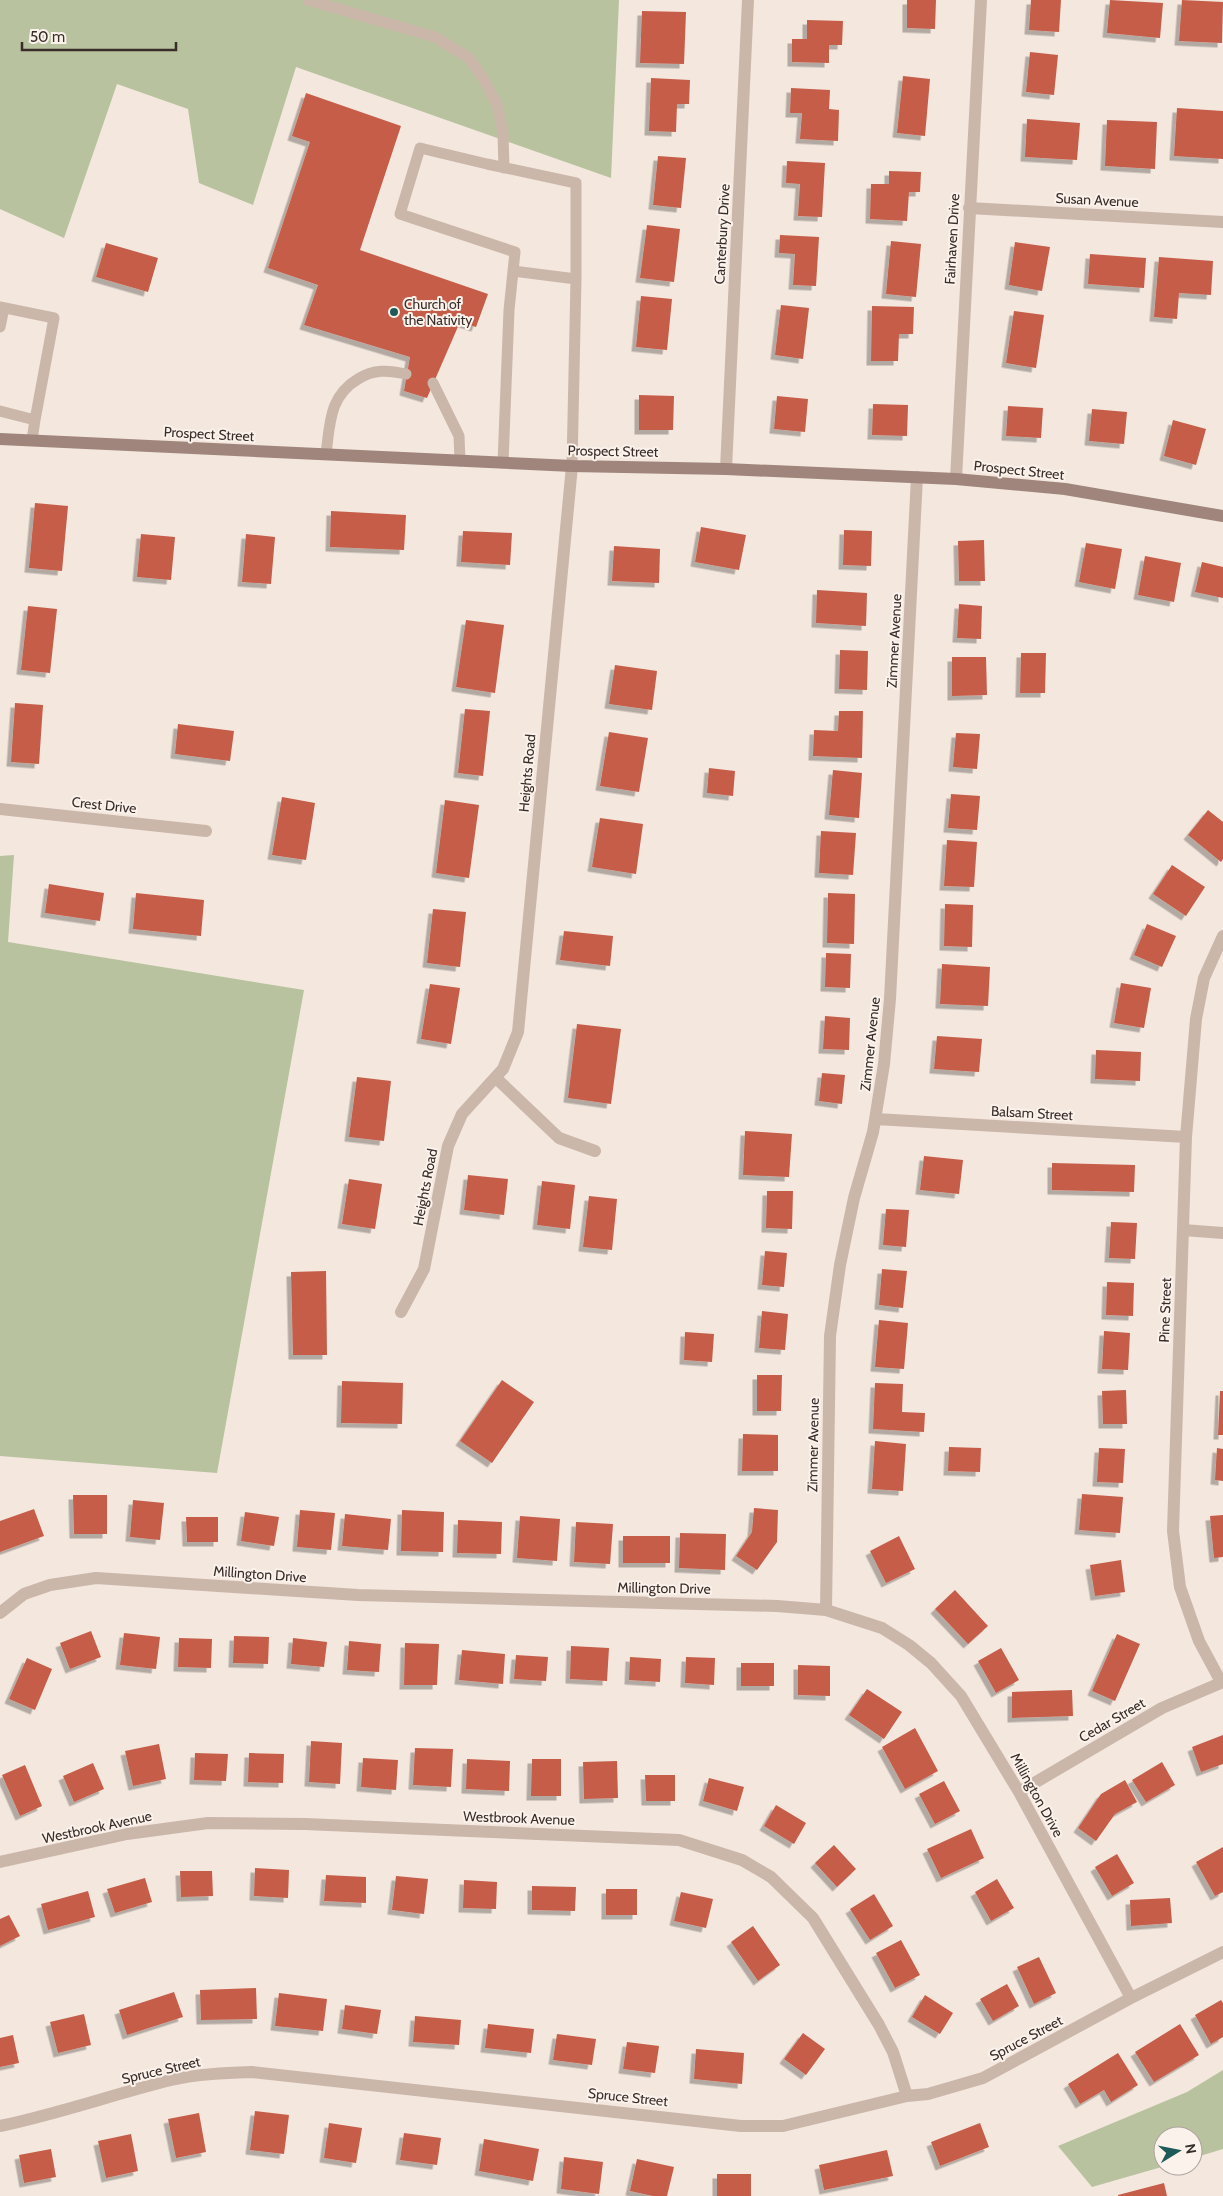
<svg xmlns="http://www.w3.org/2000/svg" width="1223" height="2196" font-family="Cabin,sans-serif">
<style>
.green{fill:#b9c29e}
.building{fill:#c65d49;filter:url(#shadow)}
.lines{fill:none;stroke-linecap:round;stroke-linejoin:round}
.lane{stroke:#cbb6aa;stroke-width:11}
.street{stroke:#cbb6aa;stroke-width:12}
.secondary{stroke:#9f857b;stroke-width:12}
.poi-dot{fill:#1f5a5a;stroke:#faf2eb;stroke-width:2}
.labels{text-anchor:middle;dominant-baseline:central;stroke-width:4;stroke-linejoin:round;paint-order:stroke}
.street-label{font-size:14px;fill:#392d29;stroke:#faf2eb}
.poi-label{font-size:14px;fill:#392d29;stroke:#faf2eb;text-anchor:start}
</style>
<defs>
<filter id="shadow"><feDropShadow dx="-4.5" dy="4.5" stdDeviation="0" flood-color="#0004"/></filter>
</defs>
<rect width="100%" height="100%" fill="#f3e7de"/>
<path class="green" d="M0,0H619L611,178L296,67L253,205L199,183L188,109L117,84L64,238L0,209Z
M14,855L8,942L304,990L217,1473L0,1456V856Z
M1223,2070V2149L1193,2158V2136H1163V2166H1165L1092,2187L1058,2146L1187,2092Z"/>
<path class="building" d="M907,0H936L935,29L907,28Z
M1031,0H1061L1059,32L1029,30Z
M1110,0L1163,3L1160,38L1107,33Z
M1182,0L1223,2L1222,43L1179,41Z
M642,11L686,12L684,64L640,63Z
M807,20L843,21L842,45H829V63L792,62V39H807Z
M1030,52L1058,55L1054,95L1026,92Z
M903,76L930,79L925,136L897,133Z
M651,78L690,80L689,104H677L676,132L649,131Z
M791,88L830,90L829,109L839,110L838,141L800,139L802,113H790Z
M306,93L401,126L360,250L488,294L476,327L460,322L427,398L404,391L410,357L304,325L318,285L268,268L310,142L292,136Z
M1177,108L1223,111V159L1174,156Z
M1027,119L1080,123L1077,160L1025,157Z
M1107,120L1157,122L1155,169L1105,166Z
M658,156L686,158L681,208L653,205Z
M787,161L825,163L822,217L798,216L800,184L786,183Z
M889,171L921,172L920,192H909L907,221L870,219L871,184H889Z
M647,225L680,229L674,282L640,278Z
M780,235L819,237L816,286L793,285L795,254L779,253Z
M891,241L921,244L916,297L886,294Z
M1015,242L1050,247L1042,291L1009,285Z
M106,243L158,258L148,292L96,277Z
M1090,254L1146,258L1144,288L1088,284Z
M1159,257L1213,261L1211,295L1179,293L1177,319L1154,317Z
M641,296L672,299L667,350L636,347Z
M781,305L809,308L803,359L775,355Z
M872,306L914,307L913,334H899L898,361H871Z
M1014,311L1044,315L1036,368L1006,363Z
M639,395L674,396L673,430H639Z
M777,396L808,399L805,432L774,429Z
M873,404L908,405L907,436L872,435Z
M1008,406L1043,408L1041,438L1006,436Z
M1092,409L1127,412L1124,444L1089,441Z
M1173,420L1206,429L1196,465L1164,456Z
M35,503L68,506L62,571L29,568Z
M331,511L406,515L404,550L330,547Z
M701,527L746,535L739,570L695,562Z
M844,530L872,531L871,566L843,565Z
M463,531L512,533L510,565L461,562Z
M141,534L175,537L171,580L137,577Z
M246,534L275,537L271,584L242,582Z
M984,540L985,581H959L958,541Z
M1086,543L1122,549L1115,589L1079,582Z
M614,546L660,549L659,583L612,581Z
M1145,556L1181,563L1174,602L1138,595Z
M1202,562L1223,567V598L1195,592Z
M817,590L867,593L866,626L816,623Z
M959,604L982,606L981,639L957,638Z
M28,606L57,609L50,673L21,670Z
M466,620L504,625L495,693L456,687Z
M840,650L868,651L867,690L839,689Z
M1021,653H1046L1045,693H1020Z
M952,657H986L987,695L952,696Z
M615,665L657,671L652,710L609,704Z
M15,703L43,705L39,764L11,762Z
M465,709L490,711L483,776L458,773Z
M839,711H863L862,758L813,756L814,730L838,731Z
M178,724L234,731L230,761L175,754Z
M609,732L648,738L639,792L600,786Z
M956,733L980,734L977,769L953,767Z
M709,768L735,771L733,796L707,793Z
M833,770L862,773L859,818L829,815Z
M951,794L980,796L977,830L948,828Z
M282,797L315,803L306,860L272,855Z
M445,800L479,805L469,878L436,873Z
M1208,810L1223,822V859L1221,862L1188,835Z
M600,818L643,824L636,874L592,867Z
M821,831L856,833L853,875L819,873Z
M947,840L977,842L974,887L944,886Z
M1172,865L1205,887L1186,916L1153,894Z
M49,884L104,893L100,921L45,913Z
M136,893L204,900L201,936L133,929Z
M828,893L855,894L854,944L827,943Z
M945,904L973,905L972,947L944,946Z
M433,909L466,912L460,967L427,963Z
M1147,924L1176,936L1162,967L1134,955Z
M564,931L613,936L610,966L560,960Z
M826,953L851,954L850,988L825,987Z
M942,964L990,967L988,1006L940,1004Z
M1121,983L1151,988L1144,1028L1114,1023Z
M430,984L460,988L451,1044L421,1039Z
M825,1016L850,1018L849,1050L823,1049Z
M577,1024L621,1029L611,1104L568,1098Z
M937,1036L982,1039L979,1072L934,1069Z
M1096,1050L1141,1052L1140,1081L1095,1079Z
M822,1073L845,1075L842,1104L819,1101Z
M357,1077L391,1081L384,1141L349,1137Z
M745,1131L792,1134L789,1177L743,1175Z
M924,1156L963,1160L959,1194L920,1190Z
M1052,1163L1135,1165L1134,1192L1052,1190Z
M468,1175L508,1179L504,1215L464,1210Z
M349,1179L382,1184L375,1229L342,1224Z
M542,1181L575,1185L570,1229L537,1225Z
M767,1191H793L792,1229L766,1228Z
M589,1196L617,1199L612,1250L583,1247Z
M886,1209L909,1210L906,1247L883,1245Z
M1111,1222L1137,1223L1135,1259L1109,1258Z
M765,1251L787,1253L784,1287L762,1285Z
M882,1269L907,1271L903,1308L879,1305Z
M326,1271L327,1355H293L291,1272Z
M1107,1282L1134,1283L1133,1316L1106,1315Z
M762,1311L788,1314L785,1350L759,1348Z
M879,1320L908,1323L904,1369L875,1367Z
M1104,1331L1130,1333L1128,1370L1102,1369Z
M685,1332L714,1334L712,1362L684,1360Z
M757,1375H782L781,1411H757Z
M502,1380L534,1402L492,1463L460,1441Z
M342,1381L403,1383L402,1424L341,1423Z
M875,1383L903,1384L902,1412L925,1413L924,1432L873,1429Z
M1126,1390L1127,1424H1103L1102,1391Z
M1220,1391H1223V1435H1218Z
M743,1434L778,1435V1471H742Z
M875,1441L906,1444L903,1491L872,1489Z
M949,1447L981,1448L980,1472L948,1471Z
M1099,1448L1125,1449L1123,1483L1097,1482Z
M1217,1448L1223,1449V1481L1215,1480Z
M1082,1494L1123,1497L1120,1533L1079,1530Z
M73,1495H107V1534H74Z
M133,1500L164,1503L160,1540L130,1537Z
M754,1508L778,1510L777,1542L757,1570L736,1556L752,1532Z
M34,1509L44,1536L0,1552V1521Z
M300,1510L335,1513L331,1550L297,1547Z
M402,1510L444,1512L443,1552L401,1551Z
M245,1512L279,1517L274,1546L241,1541Z
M345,1514L391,1519L388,1550L342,1546Z
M1223,1515V1557L1214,1558L1210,1516Z
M520,1516L560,1519L557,1561L517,1558Z
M186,1517H218V1542H187Z
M458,1520L502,1522L501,1554L457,1553Z
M576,1522L613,1524L610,1564L574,1562Z
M680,1533L726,1534L725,1570L679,1568Z
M623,1536H670V1563H623Z
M899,1536L915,1569L886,1583L870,1551Z
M1121,1560L1125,1592L1095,1596L1090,1565Z
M955,1590L988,1626L968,1644L935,1609Z
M91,1631L101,1657L70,1669L60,1643Z
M124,1633L160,1637L156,1669L120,1665Z
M1117,1634L1140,1644L1115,1701L1092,1691Z
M234,1636L269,1637L268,1664L233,1663Z
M179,1638L212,1639L211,1668L178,1667Z
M293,1638L327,1642L324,1667L291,1664Z
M349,1641L381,1644L379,1672L347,1670Z
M405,1643L439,1644L437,1685H404Z
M571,1646L609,1648L607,1681L570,1679Z
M1001,1648L1019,1680L996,1693L978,1661Z
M462,1650L505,1654L503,1684L459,1680Z
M516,1655L548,1657L546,1681L514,1679Z
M630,1657L661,1659L660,1682L629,1680Z
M686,1657L715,1658L714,1685L685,1683Z
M27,1658L52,1669L35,1710L9,1699Z
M741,1663H774V1686H741Z
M798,1665L830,1666V1696L798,1695Z
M867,1689L902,1712L884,1739L849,1715Z
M1072,1690L1073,1716L1012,1718V1692Z
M915,1728L938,1771L905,1789L882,1747Z
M1223,1735V1764L1201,1772L1192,1747Z
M311,1741L342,1743L340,1784L309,1782Z
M159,1744L166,1779L133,1786L125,1751Z
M415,1748L453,1749L451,1787L413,1785Z
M195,1753L228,1754L226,1781L194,1780Z
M249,1753L284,1754L283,1783L248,1782Z
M363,1758L398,1760L396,1790L361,1787Z
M467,1759L510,1761L509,1791L466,1789Z
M532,1759H561V1796H531Z
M617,1761L618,1798L584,1799L583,1762Z
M1162,1762L1175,1785L1146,1802L1132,1780Z
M93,1763L104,1789L74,1802L63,1776Z
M25,1765L42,1806L20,1816L2,1775Z
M645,1775H675V1801H646Z
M709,1778L744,1787L737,1811L703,1801Z
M1125,1780L1137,1802L1115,1814L1096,1841L1078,1828L1101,1794Z
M944,1781L960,1811L935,1824L919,1794Z
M776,1805L806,1823L794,1844L764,1826Z
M971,1829L984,1858L941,1878L927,1849Z
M834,1845L856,1869L837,1887L815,1863Z
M1223,1847V1892L1215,1896L1196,1862Z
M1117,1854L1134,1883L1112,1896L1095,1867Z
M255,1868L289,1870L288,1898L254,1896Z
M180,1871H212L213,1896L181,1897Z
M326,1875L366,1877V1903L324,1901Z
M396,1876L428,1879L424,1914L392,1910Z
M145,1878L152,1902L115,1913L107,1889Z
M997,1879L1014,1908L991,1921L975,1892Z
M464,1880L497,1882L496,1909L463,1908Z
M532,1886L576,1887L575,1911L532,1910Z
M606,1889H637V1915H606Z
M88,1891L95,1917L48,1930L41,1904Z
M681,1892L713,1899L706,1928L674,1921Z
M874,1894L893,1926L870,1940L850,1909Z
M1170,1898L1172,1923L1131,1926L1130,1900Z
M9,1915L20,1936L0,1946V1919Z
M753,1926L780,1965L758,1981L731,1942Z
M901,1940L920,1975L895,1988L876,1953Z
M1039,1957L1056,1993L1034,2004L1017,1967Z
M1007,1984L1019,2006L993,2021L980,1999Z
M256,1988L257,2019L201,2020L200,1990Z
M174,1992L183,2017L127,2035L119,2010Z
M279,1993L327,1999L323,2031L275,2026Z
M925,1995L953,2013L940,2034L912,2017Z
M1221,2000L1223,2003V2037L1211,2044L1195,2015Z
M345,2005L381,2010L377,2034L342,2029Z
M84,2014L91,2045L58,2053L50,2022Z
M415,2016L461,2020L459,2045L413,2042Z
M488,2024L534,2029L531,2053L485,2048Z
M1180,2024L1199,2055L1154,2082L1135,2052Z
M803,2033L825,2049L806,2075L784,2059Z
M557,2034L596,2039L592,2065L553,2060Z
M13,2035L19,2063L0,2067V2038Z
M627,2042L659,2046L655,2073L623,2069Z
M696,2049L744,2053L742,2084L694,2079Z
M1118,2053L1138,2085L1111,2102L1104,2090L1080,2104L1068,2084Z
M255,2111L289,2115L284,2154L250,2150Z
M199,2113L206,2152L176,2158L168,2119Z
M329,2123L362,2128L356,2163L324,2158Z
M980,2123L989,2147L940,2166L931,2142Z
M404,2133L441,2138L437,2165L400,2160Z
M131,2134L138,2171L106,2178L98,2141Z
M484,2139L539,2149L533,2181L479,2171Z
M51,2149L56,2177L24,2183L19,2155Z
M887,2150L893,2176L824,2190L819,2165Z
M564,2157L603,2162L599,2194L561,2189Z
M637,2159L674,2167L667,2196H653L630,2191Z
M717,2174H751V2196H717Z
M1164,2183L1167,2196H1118V2195Z"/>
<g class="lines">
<path class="lane" d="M308,0L435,37L469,58L483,78L497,104L503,133L504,168
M513,271L576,279
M0,307L54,318L35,420L0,411
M0,327L4,308
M433,383L459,436L460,461
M32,440L35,420
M326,454C330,424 329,396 358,379C374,369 388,370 406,374
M503,463L509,310L515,252L400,214L420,148L487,164L576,183V279L572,466"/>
<path class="street" d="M969,208L1223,222
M726,469L748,0
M956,479L981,0
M0,809L206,831
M496,1078L559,1138L595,1151
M876,1119L1186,1137
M1183,1230L1223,1233
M401,1312L424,1269L448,1146L462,1114L503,1069L518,1032L572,466
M826,1610L830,1336L840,1265L854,1198L873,1132L884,1064L890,999L917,477
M0,1613L24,1594L50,1585L96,1578L358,1595L777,1606L826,1610L882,1628L909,1645L931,1663L961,1696L1019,1792L1131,1998
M1221,1682L1199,1641L1180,1587L1173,1531L1186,1137L1196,1019L1204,978L1223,936
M1019,1792L1162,1708L1223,1682
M0,1862L127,1834L208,1823L305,1824L679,1840L742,1860L771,1877L813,1918L879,2025L893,2052L907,2096
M0,2126C58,2114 114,2094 171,2080C198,2074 225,2073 252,2072L741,2126H783L907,2096L928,2094L983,2078L1131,1998L1223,1952"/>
<path class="secondary" d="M0,439L572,466L726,469L956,479L1065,489L1223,516"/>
</g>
<circle class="poi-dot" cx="394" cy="312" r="5"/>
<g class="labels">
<g class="street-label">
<text transform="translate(1097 200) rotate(3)">Susan Avenue</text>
<text transform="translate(722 234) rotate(-87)">Canterbury Drive</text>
<text transform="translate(952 239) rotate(-87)">Fairhaven Drive</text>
<text transform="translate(209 434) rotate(3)">Prospect Street</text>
<text transform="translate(613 451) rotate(1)">Prospect Street</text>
<text transform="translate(1019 470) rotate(6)">Prospect Street</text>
<text transform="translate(894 641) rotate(-87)">Zimmer Avenue</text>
<text transform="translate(527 773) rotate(-85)">Heights Road</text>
<text transform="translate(104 805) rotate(6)">Crest Drive</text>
<text transform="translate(870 1044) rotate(-84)">Zimmer Avenue</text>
<text transform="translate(1032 1113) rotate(3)">Balsam Street</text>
<text transform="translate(425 1187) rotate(-79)">Heights Road</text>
<text transform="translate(1165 1310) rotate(-88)">Pine Street</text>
<text transform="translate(813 1445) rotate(-89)">Zimmer Avenue</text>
<text transform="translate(260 1574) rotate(4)">Millington Drive</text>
<text transform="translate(664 1588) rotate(1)">Millington Drive</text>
<text transform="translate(1112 1720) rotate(-30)">Cedar Street</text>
<text transform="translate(1037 1795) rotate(61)">Millington Drive</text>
<text transform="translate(519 1818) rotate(2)">Westbrook Avenue</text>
<text transform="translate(97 1827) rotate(-12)">Westbrook Avenue</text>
<text transform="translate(1026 2038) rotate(-28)">Spruce Street</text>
<text transform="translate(161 2070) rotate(-13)">Spruce Street</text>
<text transform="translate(628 2097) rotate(6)">Spruce Street</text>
</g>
<g class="poi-label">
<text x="404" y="304">Church of<tspan x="404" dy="16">the Nativity</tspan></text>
</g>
</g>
<g transform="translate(1178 2151) rotate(80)"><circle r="24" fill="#faf2eb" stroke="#ada39d"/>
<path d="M0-4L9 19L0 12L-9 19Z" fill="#1f5a5a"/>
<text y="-8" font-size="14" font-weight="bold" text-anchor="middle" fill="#392d29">N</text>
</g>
<path d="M22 42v8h154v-8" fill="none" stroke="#392d29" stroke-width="2.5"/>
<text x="30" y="42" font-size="15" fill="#392d29" stroke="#faf2eb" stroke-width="4" paint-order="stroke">50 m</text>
</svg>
